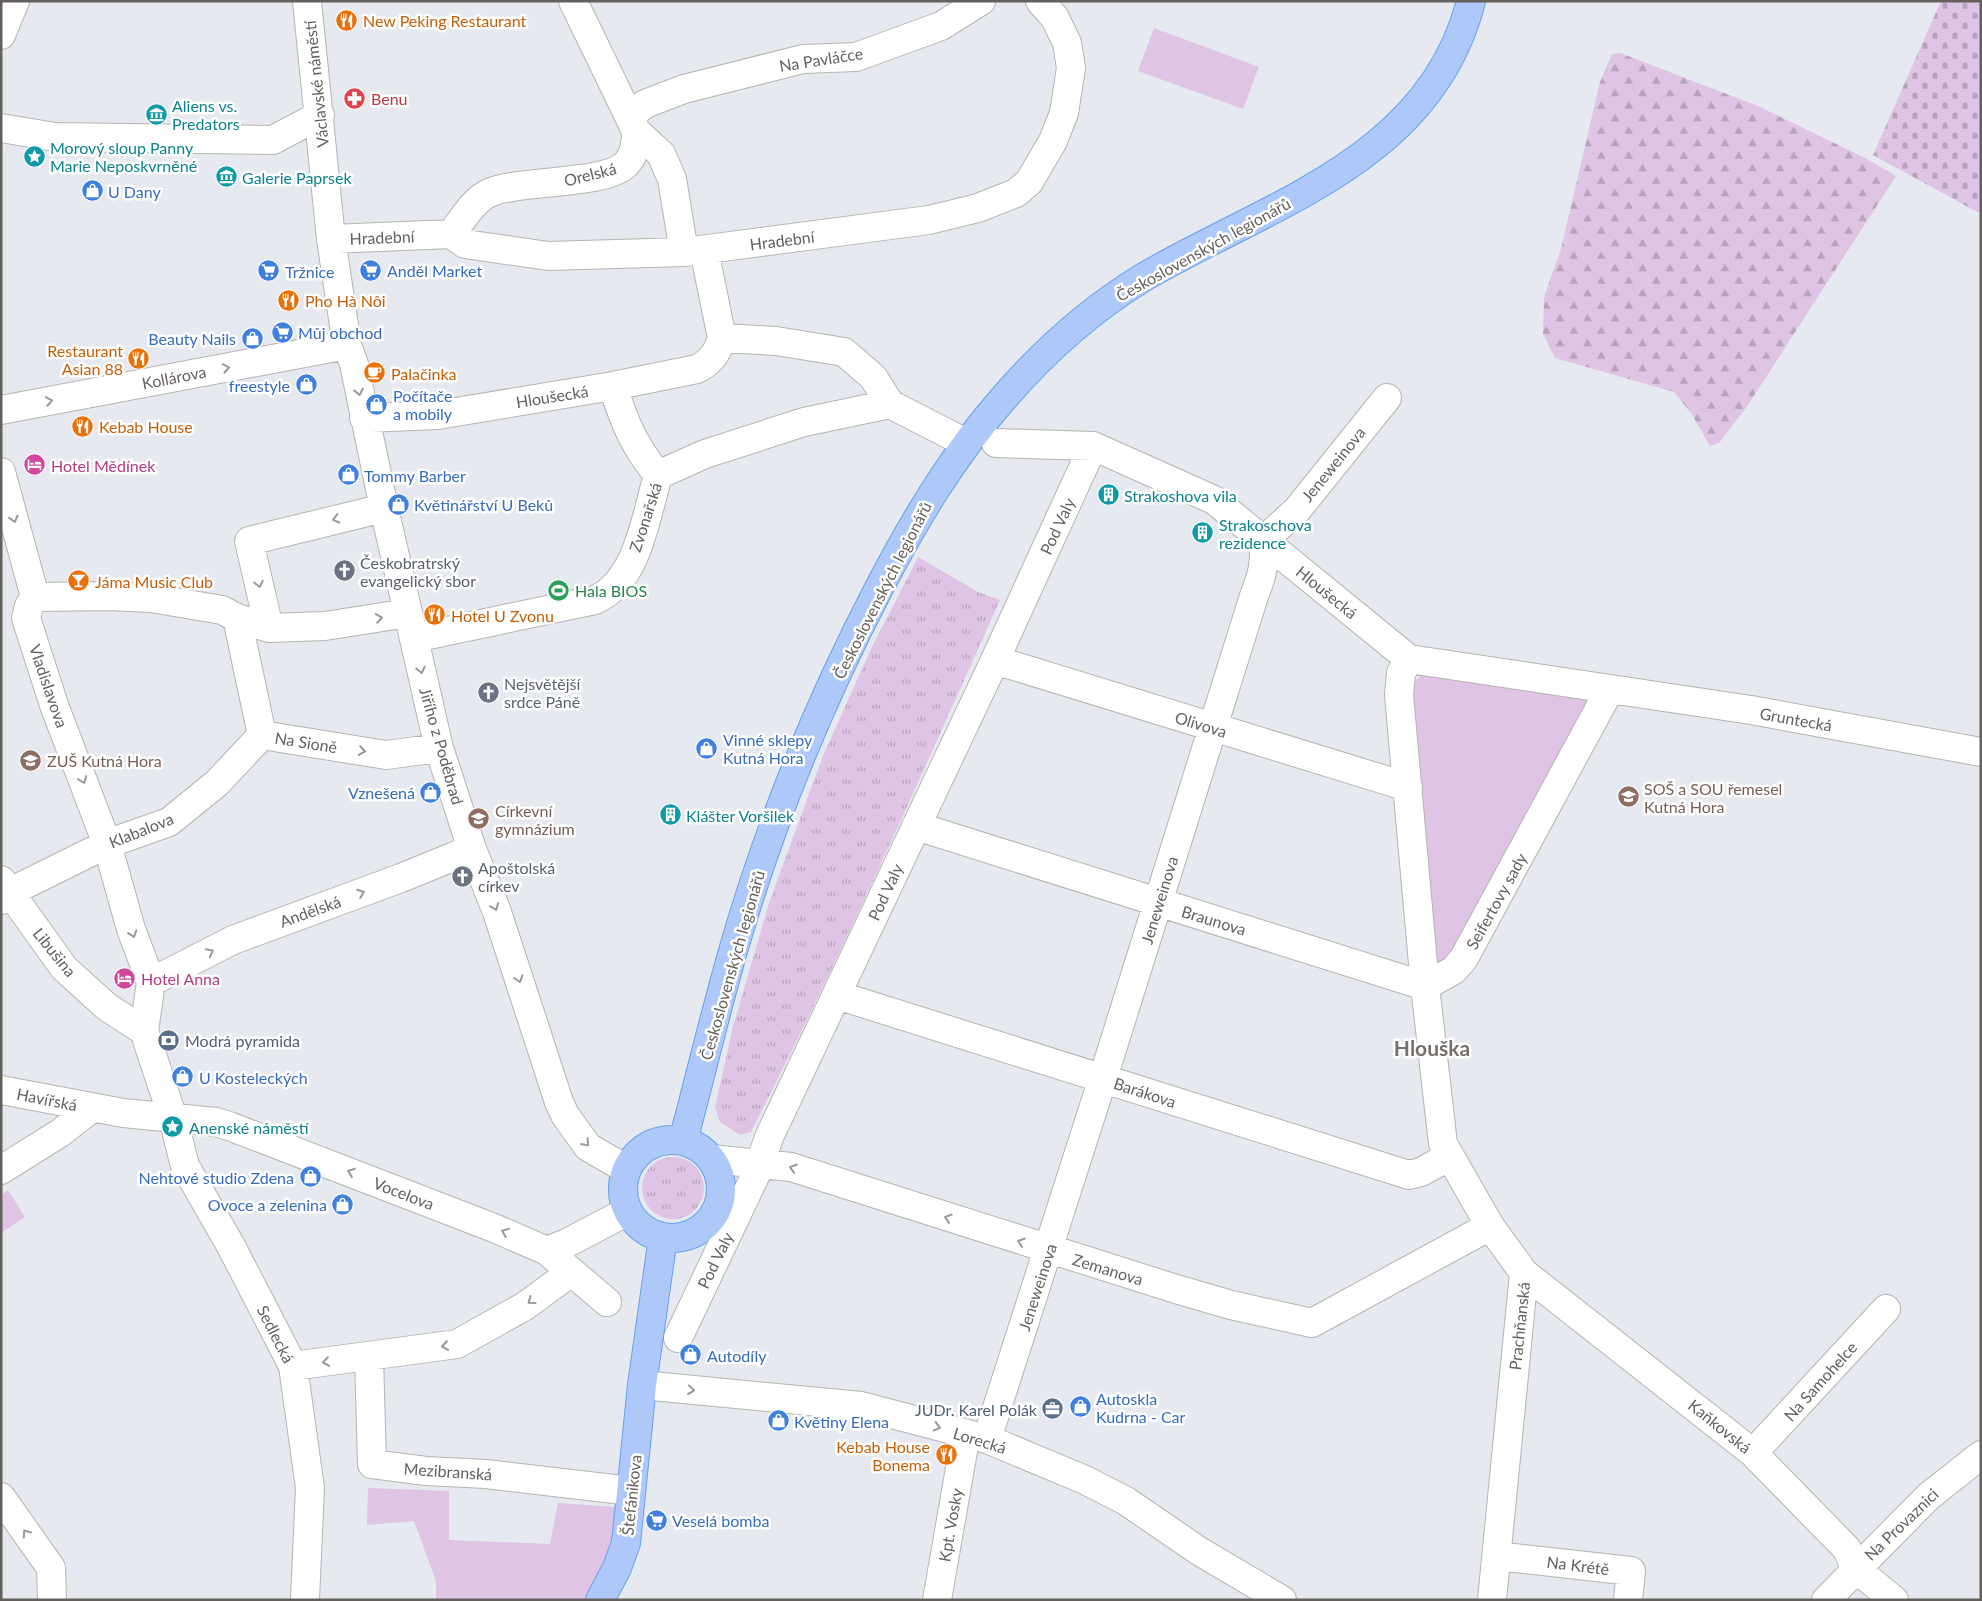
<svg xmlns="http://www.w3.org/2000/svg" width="1982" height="1601" font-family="Lato,sans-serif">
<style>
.grass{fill:url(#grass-tufts)}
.forest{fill:url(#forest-firs)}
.cemetery{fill:url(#cemetery-stones)}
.park{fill:#dfc4e5}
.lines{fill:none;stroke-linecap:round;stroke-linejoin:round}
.minor-casing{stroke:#b7b4b1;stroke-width:30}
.major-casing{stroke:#64a0e9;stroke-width:30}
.minor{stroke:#fff;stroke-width:28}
.major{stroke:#afc8fa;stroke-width:28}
.oneway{stroke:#9b9896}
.labels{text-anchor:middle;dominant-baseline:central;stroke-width:5;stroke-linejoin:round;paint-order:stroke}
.food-label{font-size:16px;fill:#c56008;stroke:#fff;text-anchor:start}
.street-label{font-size:16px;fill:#65605d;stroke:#fff}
.health-label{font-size:16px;fill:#be3a42;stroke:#fff;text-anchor:start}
.culture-label{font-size:16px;fill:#0d838f;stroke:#fff;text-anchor:start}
.shop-label{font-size:16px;fill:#366cbe;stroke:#fff;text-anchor:start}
.hotel-label{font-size:16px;fill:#b23c85;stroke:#fff;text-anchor:start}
.worship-label{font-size:16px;fill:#5b616d;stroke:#fff;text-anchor:start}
.leisure-label{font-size:16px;fill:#27864d;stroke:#fff;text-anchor:start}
.education-label{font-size:16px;fill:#785e54;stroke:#fff;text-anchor:start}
.service-label{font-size:16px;fill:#4e5e75;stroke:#fff;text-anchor:start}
.district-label{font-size:21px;font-weight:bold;fill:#77716e;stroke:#fff}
</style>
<defs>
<pattern id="grass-tufts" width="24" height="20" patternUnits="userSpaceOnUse" patternTransform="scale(1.25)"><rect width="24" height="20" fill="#dfc4e5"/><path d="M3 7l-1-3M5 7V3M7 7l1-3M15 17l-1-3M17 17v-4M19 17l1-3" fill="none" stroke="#b8a3bd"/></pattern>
<pattern id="forest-firs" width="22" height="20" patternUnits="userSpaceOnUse" patternTransform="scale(1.25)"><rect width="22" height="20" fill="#dfc4e5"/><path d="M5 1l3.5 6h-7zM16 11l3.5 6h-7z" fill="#b8a3bd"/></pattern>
<pattern id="cemetery-stones" width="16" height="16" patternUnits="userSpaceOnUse" patternTransform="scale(1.25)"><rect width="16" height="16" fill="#dfc4e5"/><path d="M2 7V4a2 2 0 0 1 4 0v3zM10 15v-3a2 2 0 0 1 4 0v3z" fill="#b8a3bd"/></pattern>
</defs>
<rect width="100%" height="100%" fill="#e6e9ef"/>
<path class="grass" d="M918,557L978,592L1000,600C920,779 840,958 751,1132L740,1135L720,1122L715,1107L733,1027L769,903L823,756L870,651Z
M642 1188a31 31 0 1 1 62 0a31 31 0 1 1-62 0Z"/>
<path class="forest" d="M1620,53L1758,106L1865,158L1896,176L1746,408L1719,443L1710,446L1691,413L1674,392L1555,358L1543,334L1544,297L1561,249L1600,82L1612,54Z"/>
<path class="cemetery" d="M1941,1H1981V214L1873,155Z"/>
<path class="park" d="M1154,28L1259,67L1243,109L1138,71Z
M1426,671L1593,699L1458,951L1435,965L1409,687Z
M8,1190L25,1217L1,1233V1195Z
M368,1488L449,1491V1540L550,1544L558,1503L615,1507L618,1532L595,1586L586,1600H436V1581L414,1521L367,1525Z"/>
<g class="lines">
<defs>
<path id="minor" d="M307,1L331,239L347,345L354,364L384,508L439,748L472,849L497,912L559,1102L565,1115L588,1147L626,1169
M1,35L15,1
M630,116L645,104L684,89L803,59L856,57L941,26L981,1
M1,128L55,137L273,140L320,115
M636,131L661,154L672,179L684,252
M451,234C461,222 472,202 487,194C515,179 608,186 627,163C635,154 636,143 636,131L573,1
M331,239L451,234L465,244L548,256L684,252L929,220L978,208L1016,193L1029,182L1053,141L1064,113L1071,68L1067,43L1055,18L1040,1
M704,250L722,338
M613,386C624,422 634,446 658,475
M1,410L347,345
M364,418L438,415L613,386L697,369C712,361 717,353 722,338L776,341L844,352L873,377L890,404L966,443
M996,443L1093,446L1214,500L1409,659
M1,472L35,597L29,606L26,618L54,705L107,844L131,929L151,982L144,1031L173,1118L185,1166L231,1246L293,1366L310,1488L305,1599
M1263,541L1297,510L1387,398
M35,597L109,596L151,598L222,610L237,618L269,628L325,626L408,613
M237,618L262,735
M269,628L249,541L384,508
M414,638L595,600C638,581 646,516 658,475L705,454L804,422L890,404
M1409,659L1401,673L1399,695L1425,986L1443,1144L1490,1226L1524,1273L1753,1453L1847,1549L1855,1568L1894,1600
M1409,659L1751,710L1981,752
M995,660L1408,787
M262,735L386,755L439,748
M916,826L1425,986
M1,880L64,968L107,1007L144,1031
M1,900L22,886L107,844L169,822L217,783L262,735
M151,982L233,940L401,878L472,849
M1425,986L1454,970L1464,958L1610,689
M837,995L1409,1175L1421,1172L1450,1156
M1,1090L123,1113L216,1122L229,1126L494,1228L547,1251L607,1302
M711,1159L791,1167L1176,1289L1231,1305L1312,1323L1490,1226
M1,1170L60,1133L92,1108
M547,1251L567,1243L628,1211
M678,1338L756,1174L770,1135L995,660L1093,446
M369,1356L372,1464L426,1471L486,1474L631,1491
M293,1366L457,1344L525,1306L570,1273
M642,1385L861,1406L987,1439L1085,1480L1126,1501L1199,1551L1282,1600
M987,1439L1103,1078L1254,596C1262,576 1266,562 1263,541
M1753,1453L1886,1309
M1,1497L51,1568L52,1600
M1497,1556L1631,1571L1628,1600
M937,1600L963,1451
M1492,1600L1524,1273
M1826,1600L1929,1496L1981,1455"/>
<path id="major" d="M623 1189a49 49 0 1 1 98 0a49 49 0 1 1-98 0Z
M683,1141C700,1077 715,1014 733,951C769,826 819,703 879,588C914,521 952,457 1002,400C1043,352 1090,310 1144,277C1269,204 1431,160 1471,1
M600,1600L617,1568L626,1543L642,1385L663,1237"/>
</defs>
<use href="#minor" class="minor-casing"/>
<use href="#major" class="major-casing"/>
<use href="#minor" class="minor"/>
<use href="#major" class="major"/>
</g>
<defs><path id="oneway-chevron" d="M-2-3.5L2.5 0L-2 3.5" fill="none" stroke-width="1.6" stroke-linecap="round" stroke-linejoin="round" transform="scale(1.25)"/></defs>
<g class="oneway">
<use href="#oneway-chevron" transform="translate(226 368) rotate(-11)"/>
<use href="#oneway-chevron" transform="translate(359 392) rotate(79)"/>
<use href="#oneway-chevron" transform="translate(49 401) rotate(-11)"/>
<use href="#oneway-chevron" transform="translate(14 519) rotate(75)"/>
<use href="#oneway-chevron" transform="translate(336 519) rotate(166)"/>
<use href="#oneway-chevron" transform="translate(259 584) rotate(77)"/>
<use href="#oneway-chevron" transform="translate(379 618) rotate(-9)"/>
<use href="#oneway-chevron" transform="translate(421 670) rotate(77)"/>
<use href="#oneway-chevron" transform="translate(362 751) rotate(9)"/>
<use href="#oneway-chevron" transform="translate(83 780) rotate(69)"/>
<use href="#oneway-chevron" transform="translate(361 893) rotate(-20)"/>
<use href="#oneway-chevron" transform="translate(495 907) rotate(69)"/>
<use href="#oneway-chevron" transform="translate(133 934) rotate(71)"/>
<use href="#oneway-chevron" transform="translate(210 952) rotate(-27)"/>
<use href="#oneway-chevron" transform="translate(519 979) rotate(72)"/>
<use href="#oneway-chevron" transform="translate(586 1143) rotate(49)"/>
<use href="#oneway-chevron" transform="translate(793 1168) rotate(-163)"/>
<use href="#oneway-chevron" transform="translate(351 1172) rotate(-159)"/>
<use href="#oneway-chevron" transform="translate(948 1218) rotate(-162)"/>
<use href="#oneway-chevron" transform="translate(505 1232) rotate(-158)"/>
<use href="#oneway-chevron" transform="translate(1021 1242) rotate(-162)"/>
<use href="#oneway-chevron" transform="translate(531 1301) rotate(144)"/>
<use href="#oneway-chevron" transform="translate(445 1346) rotate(172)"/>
<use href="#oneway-chevron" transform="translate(326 1362) rotate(172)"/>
<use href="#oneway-chevron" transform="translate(691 1390) rotate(6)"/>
<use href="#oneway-chevron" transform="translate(937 1427) rotate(15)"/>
<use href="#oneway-chevron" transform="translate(26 1533) rotate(-125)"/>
</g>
<defs>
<symbol id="restaurant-disc" viewBox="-11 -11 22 22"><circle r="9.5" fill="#e8710a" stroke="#fff"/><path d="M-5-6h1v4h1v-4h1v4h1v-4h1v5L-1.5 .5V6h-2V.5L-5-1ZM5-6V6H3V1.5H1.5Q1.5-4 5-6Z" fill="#fff"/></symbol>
<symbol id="pharmacy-disc" viewBox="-11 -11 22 22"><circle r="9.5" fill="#e0444e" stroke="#fff"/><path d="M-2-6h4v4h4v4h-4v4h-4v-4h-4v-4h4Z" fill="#fff"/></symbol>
<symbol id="museum-disc" viewBox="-11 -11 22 22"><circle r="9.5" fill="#0f9aa8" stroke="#fff"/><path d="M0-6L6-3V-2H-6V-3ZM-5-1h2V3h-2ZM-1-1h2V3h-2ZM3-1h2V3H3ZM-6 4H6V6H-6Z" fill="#fff"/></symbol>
<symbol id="sight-disc" viewBox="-11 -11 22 22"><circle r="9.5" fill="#0f9aa8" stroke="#fff"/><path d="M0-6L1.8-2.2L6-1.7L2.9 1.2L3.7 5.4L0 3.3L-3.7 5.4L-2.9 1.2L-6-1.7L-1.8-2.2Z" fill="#fff"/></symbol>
<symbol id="shop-disc" viewBox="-11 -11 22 22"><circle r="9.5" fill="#3f7fe0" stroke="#fff"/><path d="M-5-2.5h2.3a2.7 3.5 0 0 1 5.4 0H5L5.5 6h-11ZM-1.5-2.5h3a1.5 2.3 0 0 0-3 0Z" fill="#fff"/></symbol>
<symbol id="supermarket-disc" viewBox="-11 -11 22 22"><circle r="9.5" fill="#3f7fe0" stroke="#fff"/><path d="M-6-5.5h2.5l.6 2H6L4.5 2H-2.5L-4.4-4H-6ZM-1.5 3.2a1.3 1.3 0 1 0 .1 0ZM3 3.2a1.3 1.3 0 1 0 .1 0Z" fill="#fff"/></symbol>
<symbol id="cafe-disc" viewBox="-11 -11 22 22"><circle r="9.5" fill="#e8710a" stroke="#fff"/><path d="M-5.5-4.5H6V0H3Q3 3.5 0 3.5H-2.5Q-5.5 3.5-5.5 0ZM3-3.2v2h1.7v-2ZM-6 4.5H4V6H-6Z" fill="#fff"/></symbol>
<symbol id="hotel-disc" viewBox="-11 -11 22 22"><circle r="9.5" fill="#d1479c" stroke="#fff"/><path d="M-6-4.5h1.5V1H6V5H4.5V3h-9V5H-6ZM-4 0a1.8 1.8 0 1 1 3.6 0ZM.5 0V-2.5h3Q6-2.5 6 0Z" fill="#fff"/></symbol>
<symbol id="building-disc" viewBox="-11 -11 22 22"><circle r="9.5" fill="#0f9aa8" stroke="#fff"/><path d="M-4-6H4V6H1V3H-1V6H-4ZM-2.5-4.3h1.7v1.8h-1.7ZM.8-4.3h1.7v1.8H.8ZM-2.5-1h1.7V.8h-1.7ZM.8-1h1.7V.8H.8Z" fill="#fff"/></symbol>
<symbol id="church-disc" viewBox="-11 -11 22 22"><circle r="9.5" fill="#6b7280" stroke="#fff"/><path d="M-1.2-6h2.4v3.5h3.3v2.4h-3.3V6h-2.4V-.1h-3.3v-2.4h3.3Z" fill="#fff"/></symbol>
<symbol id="bar-disc" viewBox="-11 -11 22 22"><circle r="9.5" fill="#e8710a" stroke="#fff"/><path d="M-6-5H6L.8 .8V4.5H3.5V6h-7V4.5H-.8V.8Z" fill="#fff"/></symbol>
<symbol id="stadium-disc" viewBox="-11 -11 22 22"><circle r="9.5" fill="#2e9e5b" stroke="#fff"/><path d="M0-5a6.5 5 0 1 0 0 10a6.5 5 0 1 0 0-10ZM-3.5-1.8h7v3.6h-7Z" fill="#fff"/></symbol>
<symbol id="school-disc" viewBox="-11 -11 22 22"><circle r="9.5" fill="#8d6e63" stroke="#fff"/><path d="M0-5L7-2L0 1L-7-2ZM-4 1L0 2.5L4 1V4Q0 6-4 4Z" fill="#fff"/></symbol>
<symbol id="bank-disc" viewBox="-11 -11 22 22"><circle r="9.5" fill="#5c6f8a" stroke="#fff"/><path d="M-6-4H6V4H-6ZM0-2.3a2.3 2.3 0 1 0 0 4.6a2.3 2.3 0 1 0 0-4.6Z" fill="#fff"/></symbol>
<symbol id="office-disc" viewBox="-11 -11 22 22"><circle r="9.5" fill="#5c6f8a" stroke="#fff"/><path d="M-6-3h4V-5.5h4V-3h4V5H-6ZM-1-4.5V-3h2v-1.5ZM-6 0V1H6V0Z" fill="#fff"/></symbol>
</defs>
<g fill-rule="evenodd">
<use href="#restaurant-disc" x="334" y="8" width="25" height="25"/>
<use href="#pharmacy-disc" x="342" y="86" width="25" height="25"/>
<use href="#museum-disc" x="144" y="102" width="25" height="25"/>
<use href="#sight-disc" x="22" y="144" width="25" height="25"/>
<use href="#museum-disc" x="214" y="164" width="25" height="25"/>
<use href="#shop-disc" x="80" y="178" width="25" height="25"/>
<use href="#supermarket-disc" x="358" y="258" width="25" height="25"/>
<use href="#supermarket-disc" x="256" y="258" width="25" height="25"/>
<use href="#restaurant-disc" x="276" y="288" width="25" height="25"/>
<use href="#supermarket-disc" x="270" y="320" width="25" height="25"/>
<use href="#shop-disc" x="240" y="326" width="25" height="25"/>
<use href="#restaurant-disc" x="126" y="346" width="25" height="25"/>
<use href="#cafe-disc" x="362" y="360" width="25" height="25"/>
<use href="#shop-disc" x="294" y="372" width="25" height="25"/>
<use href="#shop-disc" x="364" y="392" width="25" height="25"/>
<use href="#restaurant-disc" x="70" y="414" width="25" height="25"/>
<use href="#hotel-disc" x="22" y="452" width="25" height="25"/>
<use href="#shop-disc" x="336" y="462" width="25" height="25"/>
<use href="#building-disc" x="1096" y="482" width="25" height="25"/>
<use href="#shop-disc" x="386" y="492" width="25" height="25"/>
<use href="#building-disc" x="1190" y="520" width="25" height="25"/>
<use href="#church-disc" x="332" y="558" width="25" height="25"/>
<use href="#bar-disc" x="66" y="568" width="25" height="25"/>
<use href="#stadium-disc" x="546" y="578" width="25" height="25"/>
<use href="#restaurant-disc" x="422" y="602" width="25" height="25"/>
<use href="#church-disc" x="476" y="680" width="25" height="25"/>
<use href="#shop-disc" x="694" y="736" width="25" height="25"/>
<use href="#school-disc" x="18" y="748" width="25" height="25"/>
<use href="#shop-disc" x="418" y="780" width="25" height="25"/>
<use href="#school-disc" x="1616" y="784" width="25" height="25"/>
<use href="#building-disc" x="658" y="802" width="25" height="25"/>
<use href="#school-disc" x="466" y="806" width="25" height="25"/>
<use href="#church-disc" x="450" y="864" width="25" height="25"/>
<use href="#hotel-disc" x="112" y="966" width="25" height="25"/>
<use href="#bank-disc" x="156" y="1028" width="25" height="25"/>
<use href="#shop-disc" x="170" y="1064" width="25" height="25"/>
<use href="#sight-disc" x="160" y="1114" width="25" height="25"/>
<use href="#shop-disc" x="298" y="1164" width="25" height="25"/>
<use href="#shop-disc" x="330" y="1192" width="25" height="25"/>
<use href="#shop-disc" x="678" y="1342" width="25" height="25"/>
<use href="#shop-disc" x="1068" y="1394" width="25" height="25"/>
<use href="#office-disc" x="1040" y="1396" width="25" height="25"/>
<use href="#shop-disc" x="766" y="1408" width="25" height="25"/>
<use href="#restaurant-disc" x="934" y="1442" width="25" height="25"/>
<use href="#supermarket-disc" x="644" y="1508" width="25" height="25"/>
</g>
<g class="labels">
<g class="food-label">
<text x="363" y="20">New Peking Restaurant</text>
<text x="305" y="300">Pho Hà Nôi</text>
<text x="123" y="350" text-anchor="end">Restaurant<tspan x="123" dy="18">Asian 88</tspan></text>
<text x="391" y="373">Palačinka</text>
<text x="99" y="426">Kebab House</text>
<text x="95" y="581">Jáma Music Club</text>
<text x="451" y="615">Hotel U Zvonu</text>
<text x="930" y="1446" text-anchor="end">Kebab House<tspan x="930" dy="18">Bonema</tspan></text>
</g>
<g class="street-label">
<text transform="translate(821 59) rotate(-9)">Na Pavláčce</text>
<text transform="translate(316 84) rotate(-96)">Václavské náměstí</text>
<text transform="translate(590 174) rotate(-14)">Orelská</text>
<text transform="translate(382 237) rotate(-2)">Hradební</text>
<text transform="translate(782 240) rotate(-7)">Hradební</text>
<text transform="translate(1203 249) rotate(-29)">Československých legionářů</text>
<text transform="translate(174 377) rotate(-11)">Kollárova</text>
<text transform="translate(552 396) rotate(-9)">Hloušecká</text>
<text transform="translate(1333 464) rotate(-51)">Jeneweinova</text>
<text transform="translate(645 517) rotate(-72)">Zvonařská</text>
<text transform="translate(1057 526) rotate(-65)">Pod Valy</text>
<text transform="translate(882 590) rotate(-63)">Československých legionářů</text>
<text transform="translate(1327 592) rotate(39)">Hloušecká</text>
<text transform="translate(49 686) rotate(71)">Vladislavova</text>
<text transform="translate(1796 719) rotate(10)">Gruntecká</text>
<text transform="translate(1201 724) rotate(17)">Olivova</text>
<text transform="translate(306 742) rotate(9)">Na Sioně</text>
<text transform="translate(442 746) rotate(74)">Jiřího z Poděbrad</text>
<text transform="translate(141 830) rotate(-22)">Klabalova</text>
<text transform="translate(885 892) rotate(-65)">Pod Valy</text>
<text transform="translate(1159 900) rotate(-73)">Jeneweinova</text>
<text transform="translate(1496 901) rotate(-61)">Seifertovy sady</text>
<text transform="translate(310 911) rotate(-20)">Andělská</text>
<text transform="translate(1214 920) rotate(17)">Braunova</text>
<text transform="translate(55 952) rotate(51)">Libušina</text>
<text transform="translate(732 965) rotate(-74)">Československých legionářů</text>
<text transform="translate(1145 1092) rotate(18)">Barákova</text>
<text transform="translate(47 1099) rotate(11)">Havířská</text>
<text transform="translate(404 1193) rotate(21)">Vocelova</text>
<text transform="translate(715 1260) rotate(-64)">Pod Valy</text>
<text transform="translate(1108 1269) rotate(17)">Zemanova</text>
<text transform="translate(1037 1287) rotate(-72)">Jeneweinova</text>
<text transform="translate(1519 1326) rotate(-84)">Prachňanská</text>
<text transform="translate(276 1334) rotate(63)">Sedlecká</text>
<text transform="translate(1820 1381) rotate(-48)">Na Samohelce</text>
<text transform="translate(1720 1426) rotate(39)">Kaňkovská</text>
<text transform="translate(980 1440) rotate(17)">Lorecká</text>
<text transform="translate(448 1471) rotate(4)">Mezibranská</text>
<text transform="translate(631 1495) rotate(-84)">Štefánikova</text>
<text transform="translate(1901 1524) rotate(-44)">Na Provaznici</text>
<text transform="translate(950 1525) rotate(-80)">Kpt. Vosky</text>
<text transform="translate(1578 1565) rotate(7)">Na Krétě</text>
</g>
<g class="health-label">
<text x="371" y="98">Benu</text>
</g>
<g class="culture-label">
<text x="172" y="105">Aliens vs.<tspan x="172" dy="18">Predators</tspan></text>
<text x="50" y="147">Morový sloup Panny<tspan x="50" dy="18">Marie Neposkvrněné</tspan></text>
<text x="242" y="177">Galerie Paprsek</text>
<text x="1124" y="495">Strakoshova vila</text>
<text x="1219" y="524">Strakoschova<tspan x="1219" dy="18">rezidence</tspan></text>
<text x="686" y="815">Klášter Voršilek</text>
<text x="189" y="1127">Anenské náměstí</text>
</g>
<g class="shop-label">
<text x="108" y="191">U Dany</text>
<text x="387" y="270">Anděl Market</text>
<text x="285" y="271">Tržnice</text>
<text x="298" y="332">Můj obchod</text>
<text x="236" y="338" text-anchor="end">Beauty Nails</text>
<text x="290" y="385" text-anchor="end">freestyle</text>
<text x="393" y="395">Počítače<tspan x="393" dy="18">a mobily</tspan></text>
<text x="364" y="475">Tommy Barber</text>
<text x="414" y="504">Květinářství U Beků</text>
<text x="723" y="739">Vinné sklepy<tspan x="723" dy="18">Kutná Hora</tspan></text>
<text x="415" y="792" text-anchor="end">Vznešená</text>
<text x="199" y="1077">U Kosteleckých</text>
<text x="294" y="1177" text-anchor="end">Nehtové studio Zdena</text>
<text x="327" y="1204" text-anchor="end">Ovoce a zelenina</text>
<text x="707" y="1355">Autodíly</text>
<text x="1096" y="1398">Autoskla<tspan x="1096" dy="18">Kudrna - Car</tspan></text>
<text x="794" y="1421">Květiny Elena</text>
<text x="672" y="1520">Veselá bomba</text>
</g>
<g class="hotel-label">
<text x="51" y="465">Hotel Mědínek</text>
<text x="141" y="978">Hotel Anna</text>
</g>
<g class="worship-label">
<text x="360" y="562">Českobratrský<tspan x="360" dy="18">evangelický sbor</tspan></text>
<text x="504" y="683">Nejsvětější<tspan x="504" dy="18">srdce Páně</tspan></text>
<text x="478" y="867">Apoštolská<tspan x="478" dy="18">církev</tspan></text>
</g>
<g class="leisure-label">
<text x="575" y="590">Hala BIOS</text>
</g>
<g class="education-label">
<text x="47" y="760">ZUŠ Kutná Hora</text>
<text x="1644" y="788">SOŠ a SOU řemesel<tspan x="1644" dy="18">Kutná Hora</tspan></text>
<text x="495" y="810">Církevní<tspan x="495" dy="18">gymnázium</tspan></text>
</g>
<g class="service-label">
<text x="185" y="1040">Modrá pyramida</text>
<text x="1037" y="1409" text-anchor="end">JUDr. Karel Polák</text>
</g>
<g class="district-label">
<text x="1432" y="1047">Hlouška</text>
</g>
</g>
<rect width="1982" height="1601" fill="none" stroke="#65605d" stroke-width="5"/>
</svg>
